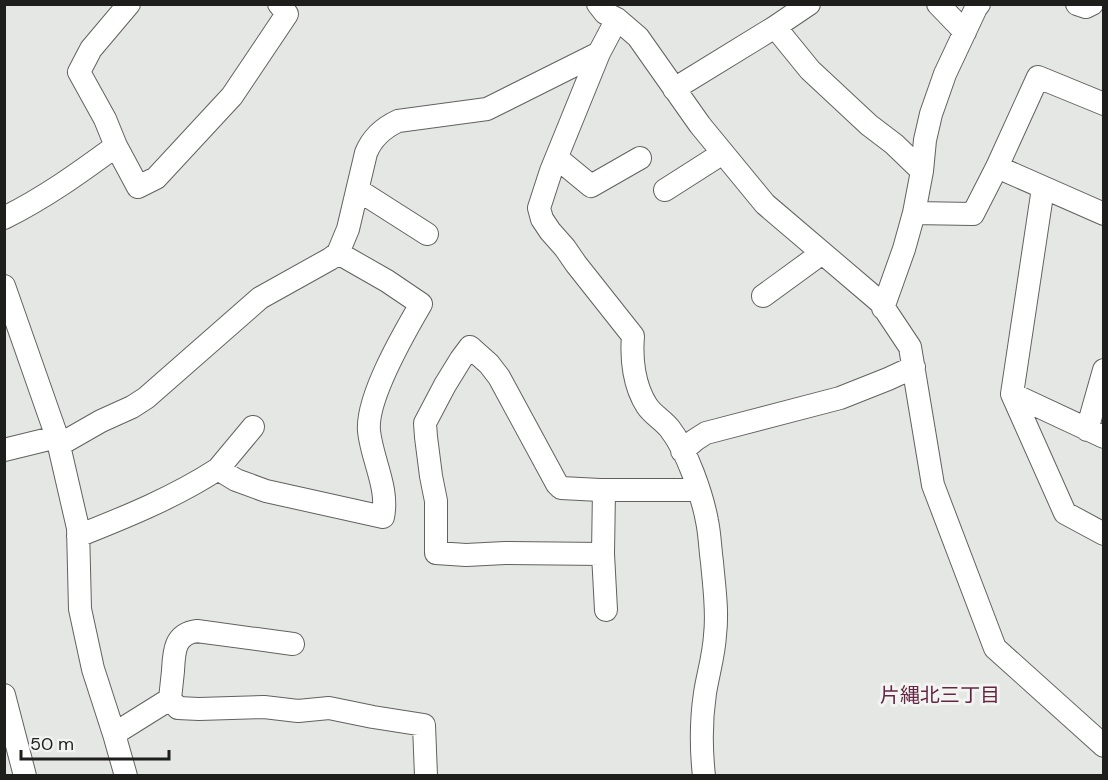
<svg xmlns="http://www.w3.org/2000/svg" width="1108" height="780" font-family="'DM Sans','Noto Sans JP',sans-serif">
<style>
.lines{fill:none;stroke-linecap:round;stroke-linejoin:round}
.minor-casing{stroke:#616260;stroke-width:24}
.minor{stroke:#fff;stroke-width:22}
.labels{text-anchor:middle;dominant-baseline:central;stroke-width:6;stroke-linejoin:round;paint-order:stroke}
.neighbourhood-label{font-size:20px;fill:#642444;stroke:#f2f4f1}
</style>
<rect width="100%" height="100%" fill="#e5e7e4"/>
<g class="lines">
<defs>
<path id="minor" d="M598,4L605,13L617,19L638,37L700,125L765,204L880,302L910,347L933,485L995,648L1104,746
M938,4L965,32
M1077,4L1086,7L1092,4
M617,19L599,53L551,171L539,208L542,219L550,231L565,248L576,264L633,336C631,359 634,386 647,406C653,415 663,420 670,429C687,451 702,494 707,521C710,535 710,549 712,562C714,586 718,611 715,635C714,655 708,674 705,693C701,720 701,749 704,776
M775,27L810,70L869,125L894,144L922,171
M674,89L775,27L809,4
M116,146L138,187L156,178L232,96L287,14L279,4
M557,158L591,186L640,158
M997,167L1104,214
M1043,188L1012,394L1065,513L1104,534
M358,190L427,234
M665,190L723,153
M914,213L973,214L997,167L1038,77L1104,104
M4,218C46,197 79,173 116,146L105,119L79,72L91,49L129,4
M4,286L57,437L78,528L80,609L93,669L114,734L126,776
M763,296L822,253
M883,308L904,249L914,213L922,171L925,140L931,114L945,74L976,8L979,4
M1012,394L1104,437
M1087,430L1104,370
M59,445L101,421L132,407L146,398L260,298L330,259L338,253L348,229L366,153C372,138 383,128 398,121L487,109L599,53
M4,450L57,437
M682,451L695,440L706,433L840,398L888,379L914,367
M218,469L253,427
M604,490L603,554L505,553L466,555L436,553V501L431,476L426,437L425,423L445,385L461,359L470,347L489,364L499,377L557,484L561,488L600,490H698
M78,536C126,517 175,497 218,469L236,480L266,491L383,517C389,488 372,460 369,431C366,398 404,333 421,304L387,281L338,253
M603,554L606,610
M293,644L197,631C174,634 174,652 173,671C172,680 171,690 170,699L178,708L199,709L264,707L298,711L329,708L373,717L424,725L426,776
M4,695L25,776
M114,734L170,699"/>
</defs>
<use href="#minor" class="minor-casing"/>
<use href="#minor" class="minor"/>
</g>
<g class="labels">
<g class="neighbourhood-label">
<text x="940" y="695">片縄北三丁目</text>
</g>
</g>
<rect width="1108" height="780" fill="none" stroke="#1e1e1d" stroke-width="12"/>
<path d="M21 750v9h148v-9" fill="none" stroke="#1e1e1d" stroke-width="3"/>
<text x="30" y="750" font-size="18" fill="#1e1e1d" stroke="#f2f4f1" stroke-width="4.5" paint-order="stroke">50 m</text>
</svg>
